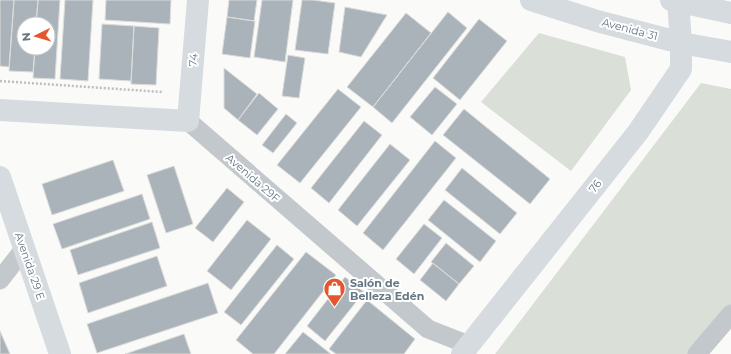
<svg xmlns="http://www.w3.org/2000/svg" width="731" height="354" font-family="Montserrat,sans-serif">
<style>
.green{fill:#dadfd7}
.building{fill:#aab3b9;stroke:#dcdcda}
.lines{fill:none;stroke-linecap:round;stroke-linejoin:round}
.path{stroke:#bbbfc2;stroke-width:2.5;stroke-dasharray:2 2;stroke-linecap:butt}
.street{stroke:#c3c8cc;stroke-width:19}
.secondary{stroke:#d6dbdf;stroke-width:22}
.primary{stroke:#d6dbdf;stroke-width:22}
.labels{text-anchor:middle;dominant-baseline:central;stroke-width:4;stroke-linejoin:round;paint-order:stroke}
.street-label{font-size:11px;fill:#657683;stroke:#fff}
.poi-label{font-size:11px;font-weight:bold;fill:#657683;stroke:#fff;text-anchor:start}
</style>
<rect width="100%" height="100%" fill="#fafaf8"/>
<path class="green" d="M539,33L625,57L631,90L571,171L481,102Z
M701,83L731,89V314L697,354H495Z"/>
<path class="building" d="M0,0H14L9,67L0,66Z
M14,0H38L36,24H24V48H35L33,72L9,71Z
M38,0H60L55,79L33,78L35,48H48V24H36Z
M65,0H93L88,81L60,79Z
M106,0H171L170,24L105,20Z
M229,0H257L254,21L227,17Z
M262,0H293L285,62L254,57Z
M302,0H313L335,3L328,54L295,50Z
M345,7L387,15L361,57L339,52Z
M448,12L467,28L392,123L373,107Z
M406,13L431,33L373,107L347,87Z
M227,17L255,21L250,58L222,54Z
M479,19L507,41L460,100L433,78Z
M102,24L134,26L131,81L99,79Z
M134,26L159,28L156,85L131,84Z
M288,55L305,58L299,98L282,96Z
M224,68L257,94L238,120L224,108Z
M435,87L457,104L432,135L410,117Z
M338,89L361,107L300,183L277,165Z
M259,93L278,109L257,135L238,120Z
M464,109L550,179L530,204L443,135Z
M286,114L297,123L273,153L262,145Z
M364,121L382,135L329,203L311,188Z
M435,141L456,158L383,250L363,233Z
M390,144L410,160L357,226L338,210Z
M113,160L124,191L52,215L42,184Z
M174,166L193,224L166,233L147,175Z
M462,168L517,213L500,234L445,190Z
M227,188L244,202L213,242L195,228Z
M142,194L150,219L62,249L53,224Z
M444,200L496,241L480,262L428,220Z
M247,220L271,239L231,290L207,271Z
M152,222L160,248L78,275L70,250Z
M424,224L442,238L414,274L396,259Z
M446,243L474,266L459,284L431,262Z
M277,245L294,259L241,325L224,312Z
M306,252L336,275L274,354H253L236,340Z
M157,256L167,286L88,313L79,283Z
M433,263L459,284L446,301L420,280Z
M345,277L364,292L325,341L307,326Z
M208,283L218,313L97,353L87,324Z
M367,300L415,339L404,354H336L329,349Z
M0,331L10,354H0Z
M303,332L331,354H285Z
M184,334L191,354H125Z"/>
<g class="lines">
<path class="path" d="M0,81L162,92"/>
<path class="street" d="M188,121L428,329L469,345
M0,280L24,249
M697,354L731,314"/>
<path class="secondary" d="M0,110L188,121L198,0
M0,177L60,354
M462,354L638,132L681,69V43L678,0"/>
<path class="primary" d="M531,0L597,21L681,43L731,52
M671,0L731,13"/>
</g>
<defs>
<symbol id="shop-pin" viewBox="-11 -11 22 30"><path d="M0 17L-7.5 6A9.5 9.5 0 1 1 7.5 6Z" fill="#e4572e" stroke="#fff"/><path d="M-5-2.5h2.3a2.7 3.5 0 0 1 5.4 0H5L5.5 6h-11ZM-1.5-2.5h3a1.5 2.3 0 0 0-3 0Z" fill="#fff"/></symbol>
</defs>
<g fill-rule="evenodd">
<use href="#shop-pin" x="322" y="276" width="25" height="34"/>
</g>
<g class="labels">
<g class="street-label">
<text transform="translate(630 29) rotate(15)">Avenida 31</text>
<text transform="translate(193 60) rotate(-85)">74</text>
<text transform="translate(253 178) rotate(41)">Avenida 29F</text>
<text transform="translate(595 186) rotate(-52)">76</text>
<text transform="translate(30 266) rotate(71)">Avenida 29 E</text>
</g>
<g class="poi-label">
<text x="350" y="283">Salón de<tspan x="350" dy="13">Belleza Edén</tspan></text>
</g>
</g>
<g transform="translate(36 36) rotate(265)"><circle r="19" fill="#ffffff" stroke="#c1c8cd"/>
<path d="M0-3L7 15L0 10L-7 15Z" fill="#e4572e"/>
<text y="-6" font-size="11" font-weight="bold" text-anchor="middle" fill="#657683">N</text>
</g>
</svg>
